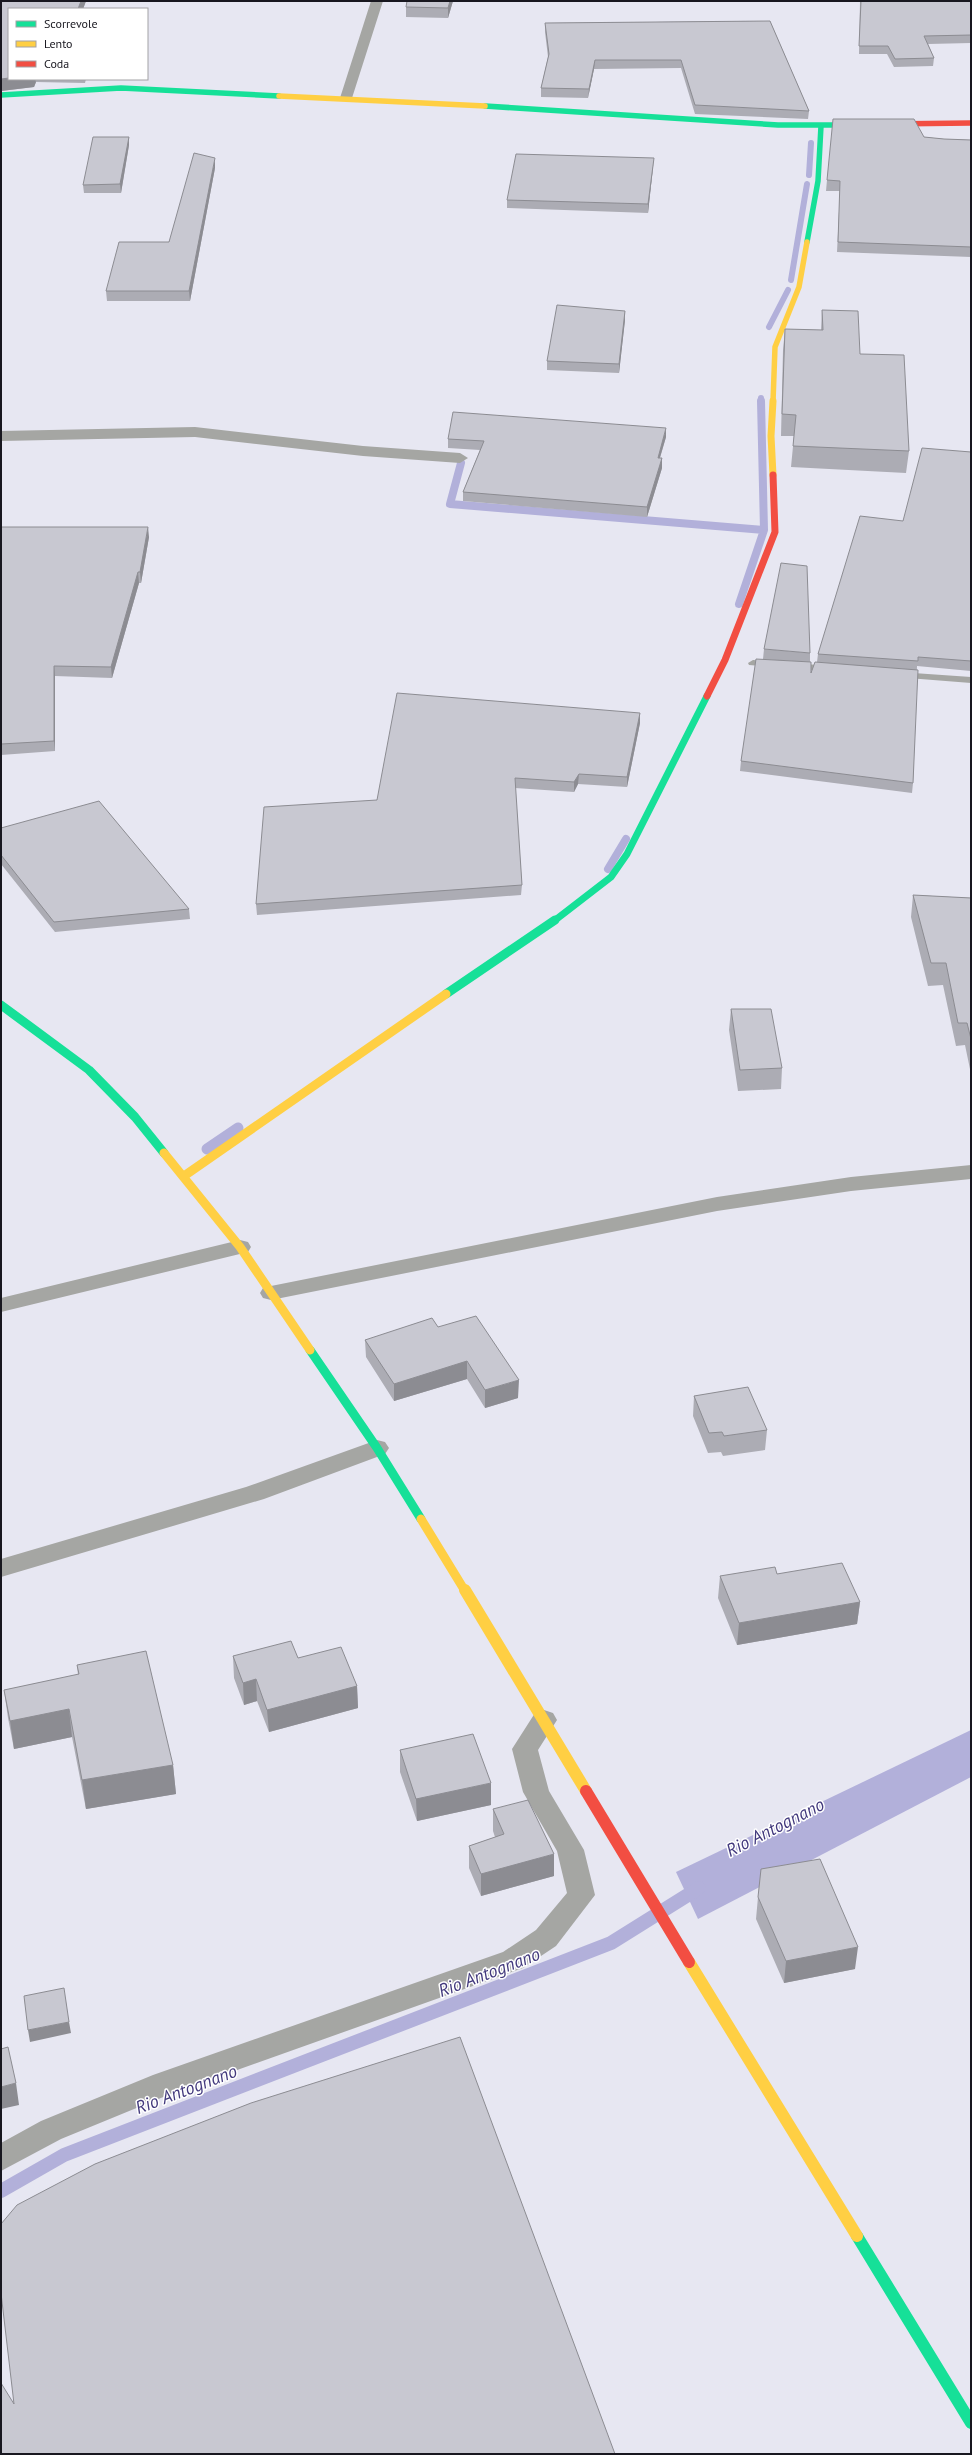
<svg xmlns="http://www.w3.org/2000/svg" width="972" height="2455" font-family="'PT Sans',sans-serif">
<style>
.water{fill:#b2b0da}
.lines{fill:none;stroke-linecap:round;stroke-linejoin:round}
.stream-far3{stroke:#b2b0da;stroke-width:6}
.stream-far2{stroke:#b2b0da;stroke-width:8}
.stream-far1{stroke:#b2b0da;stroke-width:11}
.stream{stroke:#b2b0da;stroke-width:14}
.lane{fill:#a5a6a3;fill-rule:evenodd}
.street{fill:#a5a6a3;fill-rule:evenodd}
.fast-far3{stroke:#16e098;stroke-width:5.5}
.fast-far2{stroke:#16e098;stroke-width:7}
.fast-far1{stroke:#16e098;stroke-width:9}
.fast{stroke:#16e098;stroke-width:12}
.slow-far3{stroke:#ffcf43;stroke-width:5.5}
.slow-far2{stroke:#ffcf43;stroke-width:7}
.slow-far1{stroke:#ffcf43;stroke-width:9}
.slow{stroke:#ffcf43;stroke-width:12}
.jam-far2{stroke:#f24e42;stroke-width:5.5}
.jam-far1{stroke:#f24e42;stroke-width:7}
.jam{stroke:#f24e42;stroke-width:12}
.wall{fill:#acacb4}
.shaded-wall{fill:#8c8c92}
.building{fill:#c8c8d1;stroke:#8c8c92}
.labels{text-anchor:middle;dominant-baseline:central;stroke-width:3;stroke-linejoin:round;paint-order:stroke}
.near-water-label{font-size:18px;font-style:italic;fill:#42397d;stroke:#fff}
</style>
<rect width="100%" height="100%" fill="#e7e7f2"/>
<path class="water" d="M971,1730V1777L698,1919L676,1872Z"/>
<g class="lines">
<path class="stream-far3" d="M809,175L811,143
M791,280L807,184
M769,327L788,290
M761,398V402"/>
<path class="stream-far2" d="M461,463L450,504L764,530
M739,604L764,530L761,401
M608,869L626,839"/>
<path class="stream-far1" d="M207,1149L238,1128"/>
<path class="stream" d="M1,2191L64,2155L611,1943L699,1888"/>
<path class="lane" d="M753,660L831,666L837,669L831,672L749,665L748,663Z
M899,672L971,677V683L895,677L893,675Z"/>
<path class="street" d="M371,1H383L352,98L350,101H342L340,98Z
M195,427L363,446L460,453L468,458L460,463L363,456L195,437L1,441V431Z
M971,1165V1179L851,1191L717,1211L271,1300L263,1298L260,1293L263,1288L271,1286L717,1197L851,1177Z
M240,1240L248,1242L251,1247L248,1252L1,1312V1298Z
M377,1440L385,1442L389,1448L385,1454L264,1499L1,1577V1559L246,1487Z
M544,1710L553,1713L557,1720L538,1750L549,1791L584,1850L595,1895L556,1946L523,1968L173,2093L61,2139L1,2171V2143L41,2121L153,2075L503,1952L536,1930L567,1893L557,1851L523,1792L512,1749L535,1713Z"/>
<path class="fast-far3" d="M1,95L121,88L279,96
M485,106L778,125H836
M807,242L818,181L821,126"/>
<path class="fast-far2" d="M554,921L611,877L627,854L707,696"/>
<path class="fast-far1" d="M446,994L555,920
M1,1005L89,1070L135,1117L164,1153
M310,1350L377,1448L421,1519"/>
<path class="fast" d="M857,2236L971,2423"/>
<path class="slow-far3" d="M279,96L485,106
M773,402L775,347L799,287L807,242"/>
<path class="slow-far2" d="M773,401L771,436L773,475"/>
<path class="slow-far1" d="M164,1153L240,1247L310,1350
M184,1176L446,994
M421,1519L465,1591"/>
<path class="slow" d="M465,1590L586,1791
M689,1962L857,2236"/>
<path class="jam-far2" d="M887,124L971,123"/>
<path class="jam-far1" d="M707,696L725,660L775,532L773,475"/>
<path class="jam" d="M586,1791L689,1962"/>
</g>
<path class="wall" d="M1,1H86L83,9H9V79H86L85,83L36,82L34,87L1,91Z
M453,1L448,18L406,17V7Z
M860,1H971V43L928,44L934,58L933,66L894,67L887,54H859Z
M770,21L809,111L808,119L695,114L681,68L594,69L588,98L541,97V88L548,57L545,32V23Z
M129,137V145L121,193H84L83,185Z
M924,137L944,139L971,140V257L837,252L840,191H826L827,180Z
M653,167L648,213L507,208V200Z
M215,168L190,301H107L106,291L169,242Z
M822,310L860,354L909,451L906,473L791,467L794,436H781L783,350L785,329L821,330Z
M625,311V320L619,373L547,370V361Z
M666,437L660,458H662V468L647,517L463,501V492L480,450L448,448V439Z
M971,452V671L917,666L913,783L912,793L740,771L741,761L763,659L764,649L810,653V661L811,673L817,662L818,654L903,521Z
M1,527L149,537L141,583H139L112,678L55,676V751L1,755Z
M640,713V723L627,787L578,784L574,792L515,788L522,885L521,895L257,915L256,904L377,800Z
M1,828L189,909L190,919L55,932L1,864Z
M913,895L971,898V1074L965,1045L956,1046L943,985L928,986L911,917Z
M731,1009L782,1068L781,1089L738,1091L729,1030Z
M438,1327L518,1398L485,1408L467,1379L394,1401L366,1357L365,1340Z
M694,1396L767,1430L765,1450L723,1456L721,1452L708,1453L693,1416Z
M777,1574L860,1602L857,1624L737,1645L718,1598L720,1576Z
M233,1656L298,1658L357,1686L358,1708L269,1732L257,1701L244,1705L234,1678Z
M77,1665L173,1765L176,1794L86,1809L72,1737L14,1749L8,1718L4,1690L78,1675Z
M400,1750L491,1805L417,1821L400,1772Z
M493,1809L554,1876L481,1896L469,1868V1846L495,1837L493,1831Z
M758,1897L855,1969L784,1983L756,1919Z"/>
<path class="shaded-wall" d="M81,1H86L83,9H78Z
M450,1H453L448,18V8Z
M595,60L594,69L588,98L589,89Z
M9,78V79H35L36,82L34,87L1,91V79Z
M129,137V145L121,193L120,184Z
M215,158V168L190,301L189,291Z
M654,158L653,167L648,213V204Z
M625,311V320L619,373V364Z
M666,428V437L657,467L658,458Z
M662,458V468L647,517V507Z
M148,527L149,537L141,583L140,572Z
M138,572L139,583L112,678L111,667Z
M54,666L55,676V751L54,741Z
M640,713V723L627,787V777Z
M579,774L578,784L574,792V782Z
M467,1361V1379L394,1401V1384Z
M519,1380L518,1398L485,1408V1390Z
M860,1602L857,1624L737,1645L739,1623Z
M256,1679L257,1701L244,1705L243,1683Z
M357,1686L358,1708L269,1732L267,1710Z
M69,1709L72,1737L14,1749L10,1721Z
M173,1765L176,1794L86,1809L82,1780Z
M491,1783V1805L417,1821L416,1799Z
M554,1854V1876L481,1896V1874Z
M858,1947L855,1969L784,1983L786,1961Z
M69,2022L71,2033L30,2042L28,2030Z
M16,2083L19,2105L1,2109V2087Z"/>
<path class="building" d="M1,1H81L78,9H9V78L1,79Z
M407,1H450L448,8L406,7Z
M861,1H971V35L924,36L934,58L895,59L888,46H859Z
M770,21L809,111L695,105L681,60H595L589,89L541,88L549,54L545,23Z
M833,119H914L924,137L944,139L971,140V247L838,242L840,181L827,180Z
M93,137H129L120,184L83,185Z
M194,153L215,158L189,291H106L119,242H169Z
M516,154L654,158L648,204L507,200Z
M557,305L625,311L619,364L547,361Z
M822,310L858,311L860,354L904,355L909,451L793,446L796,415L782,414L785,329L823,330Z
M453,412L666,428L658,458H662L647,507L463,492L484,441L448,439Z
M922,448L971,452V661L918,657V661L818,654L860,516L903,521Z
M1,527H148L140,572H138L111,667L54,666V741L1,744Z
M781,563L807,566L810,653L764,649Z
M756,659L811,662V673L815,662L918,670L913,783L741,761Z
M397,693L640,713L627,777L579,774L574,782L515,778L522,885L256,904L264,807L377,800Z
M99,801L189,909L54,922L1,855V828Z
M913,895L971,898V1039L967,1023H958L946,963H931Z
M731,1009H771L782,1068L740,1070Z
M476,1316L519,1380L485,1390L467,1361L394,1384L365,1340L432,1318L438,1327Z
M748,1387L767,1430L724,1436L722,1432L709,1433L694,1396Z
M842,1563L860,1602L739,1623L720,1576L775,1567L777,1574Z
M291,1641L298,1658L341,1647L357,1686L267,1710L256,1679L243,1683L233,1656Z
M146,1651L173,1765L82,1780L69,1709L10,1721L4,1690L79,1674L77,1665Z
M473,1734L491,1783L416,1799L400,1750Z
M528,1800L554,1854L481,1874L469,1846L504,1834L493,1809Z
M820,1859L858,1947L786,1961L758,1897L761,1869Z
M64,1988L69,2022L28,2030L24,1996Z
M460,2037L615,2454H1V2383L14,2404L1,2293V2224L17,2205L95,2164L251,2103Z
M8,2047L16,2083L1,2087V2049Z"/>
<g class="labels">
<g class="near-water-label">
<text transform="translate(775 1827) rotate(-27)">Rio Antognano</text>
<text transform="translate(489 1972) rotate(-21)">Rio Antognano</text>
<text transform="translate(186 2089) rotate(-21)">Rio Antognano</text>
</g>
</g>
<rect width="972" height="2455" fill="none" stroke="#18171f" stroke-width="4"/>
<rect x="8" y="8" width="140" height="72" fill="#ffffff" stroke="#a3a2a5"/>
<rect x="16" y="21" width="20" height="6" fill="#16e098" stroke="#a3a2a5"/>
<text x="44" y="28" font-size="12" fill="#18171f">Scorrevole</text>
<rect x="16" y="41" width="20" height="6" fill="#ffcf43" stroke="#a3a2a5"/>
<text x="44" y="48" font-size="12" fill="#18171f">Lento</text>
<rect x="16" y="61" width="20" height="6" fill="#f24e42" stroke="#a3a2a5"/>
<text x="44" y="68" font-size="12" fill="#18171f">Coda</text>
</svg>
